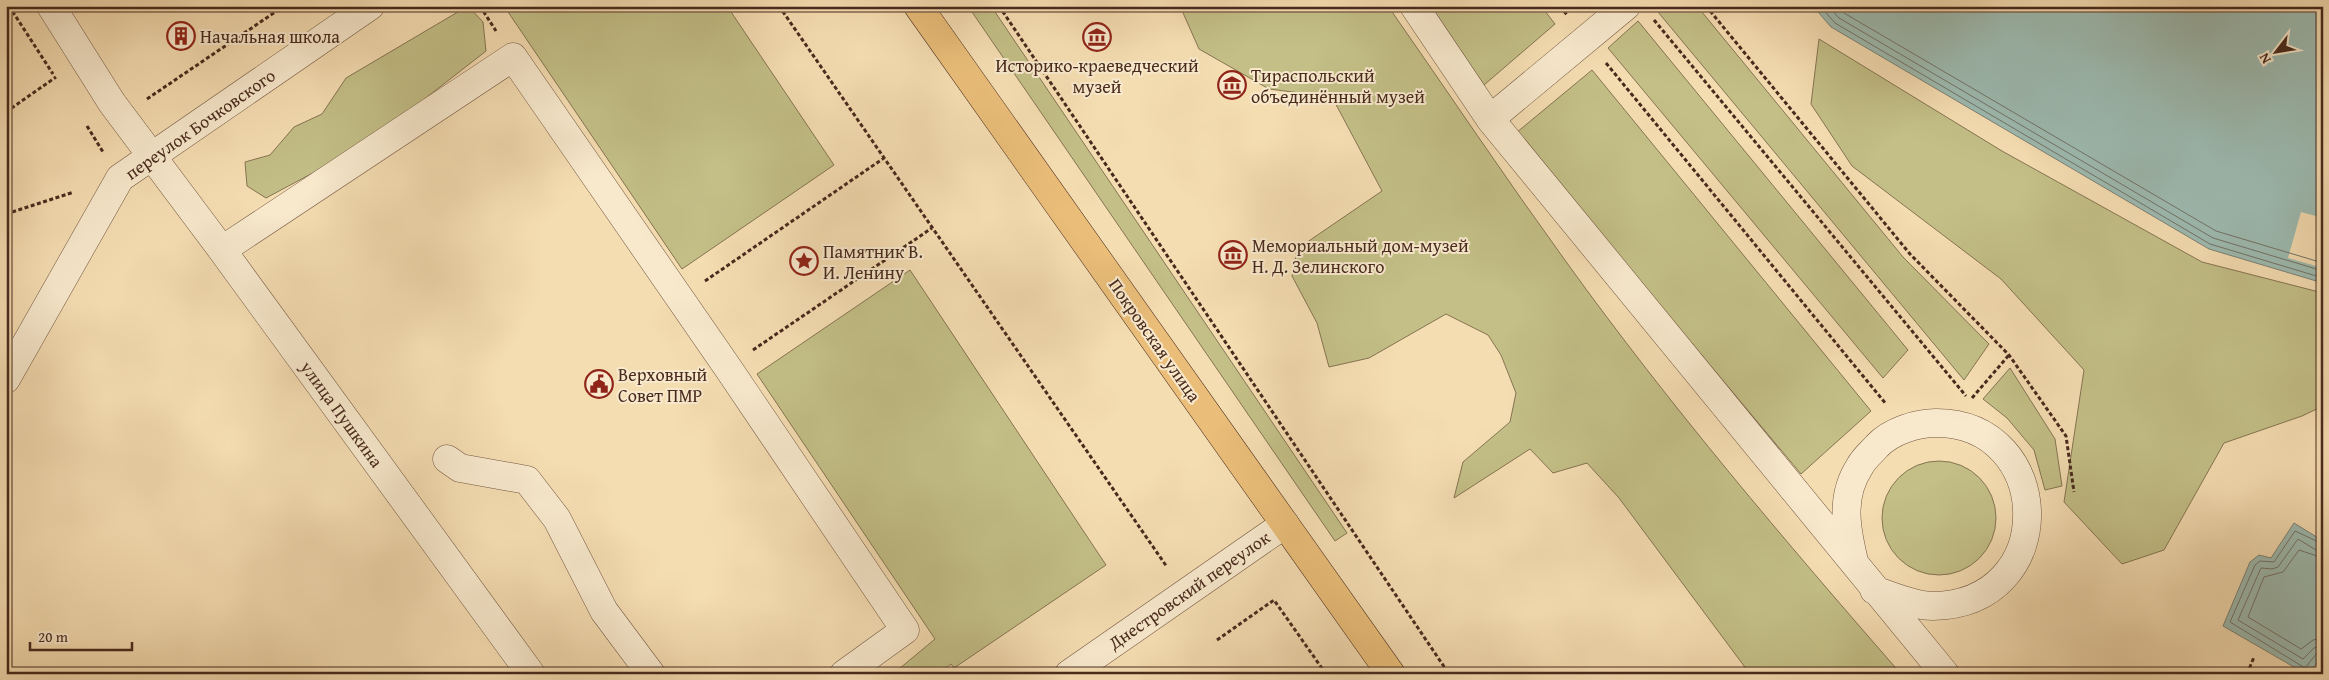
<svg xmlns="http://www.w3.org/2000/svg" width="2329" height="680" font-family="'Gentium Book Plus',serif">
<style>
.green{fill:#c3bf87;stroke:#867452}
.water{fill:#9dbbb1;stroke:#7b8176}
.pier{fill:#f5ddb2}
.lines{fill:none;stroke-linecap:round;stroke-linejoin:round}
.shore{stroke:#727267;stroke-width:1}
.minor-casing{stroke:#735742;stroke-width:29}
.major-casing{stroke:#482a1d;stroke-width:29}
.path{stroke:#482a1d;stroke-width:3;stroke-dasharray:4 2.5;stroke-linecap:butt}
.minor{stroke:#f8e9cd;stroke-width:28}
.major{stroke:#eabe79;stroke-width:28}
.labels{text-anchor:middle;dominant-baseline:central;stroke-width:4;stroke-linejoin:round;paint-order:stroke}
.poi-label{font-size:18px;fill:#482a1d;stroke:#f8e9cd;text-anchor:start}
.street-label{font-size:18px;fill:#482a1d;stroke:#f8e9cd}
</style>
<rect width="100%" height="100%" fill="#f5ddb2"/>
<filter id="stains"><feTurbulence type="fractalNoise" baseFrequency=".004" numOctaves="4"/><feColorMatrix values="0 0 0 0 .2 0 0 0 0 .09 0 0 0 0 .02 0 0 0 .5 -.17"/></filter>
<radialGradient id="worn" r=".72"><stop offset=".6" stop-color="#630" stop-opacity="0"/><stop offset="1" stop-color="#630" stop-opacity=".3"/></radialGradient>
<path class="green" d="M468,6L483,22L486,51L367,144L266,198L247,186L245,162L270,155L294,127L322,114L346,78Z
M504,6H727L834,165L682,269Z
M980,6H991L1347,533L1335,541L972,12Z
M1180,6H1388C1448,92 1506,179 1567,263C1670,406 1785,541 1901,674H1750L1619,498L1587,463L1553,473L1530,449L1454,498L1463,462L1510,422L1516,393L1501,355L1488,335L1446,314L1369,358L1329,367L1317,323L1292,276L1297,249L1382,191L1332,97L1269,89L1199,49Z
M1431,6H1541L1555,24L1484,85Z
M1653,6H1697L1903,257L1989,344L1964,380Z
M1638,21L1908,350L1883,378L1608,48Z
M6,35L11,43L6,82Z
M1819,39L2002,151L2202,262L2323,293V406L2302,416L2224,443L2164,550L2122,564L2064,502L2084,370L2001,279L1852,166L1811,104Z
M1592,70L1871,411L1801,474L1516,133Z
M910,270L1106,565L954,668L951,664L939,674H893L935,639L757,374Z
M2010,368L2055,439L2062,486L2045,490L2034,450L2007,418L1983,399Z
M1882 518a57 57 0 1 1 114 0a57 57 0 1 1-114 0Z"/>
<path class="water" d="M1813,6H2323V283L2209,249L1831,27Z
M2294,523L2323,541V654L2309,674H2306L2223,626L2250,562L2259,555L2271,558Z"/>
<path class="pier" d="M2301,212L2323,218V268L2288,258Z"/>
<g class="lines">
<path class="shore" d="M1820,6L1835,23L2210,244L2323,278
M1828,6L1839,18L2213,238L2323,271
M1838,6L1844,13L2216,231L2323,263
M2323,544L2295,531L2274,562L2260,561L2255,565L2230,622L2305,668L2317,653L2323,652
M2323,551L2316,550L2298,539L2278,567L2272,569L2261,568L2238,620L2303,659L2314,648L2323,646
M2323,558L2299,550L2283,572L2264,577L2248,617L2301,649L2313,640L2323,638"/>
<defs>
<path id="minor" d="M51,6L112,103L222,250L531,674
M1414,6L1490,119L1945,674
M1490,119L1626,6
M222,250L513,57L728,368L905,630L844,674
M6,379L120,178L370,6
M447,459L460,468L527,480L557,519L604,611L651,674
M1854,561C1846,528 1840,496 1860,466C1864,458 1872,452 1877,446C1891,431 1917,423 1936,423C2055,423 2061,604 1933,606C1914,606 1892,596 1874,590
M1069,674L1285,524"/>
<path id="major" d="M918,6L1391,674"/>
</defs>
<use href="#minor" class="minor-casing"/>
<use href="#major" class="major-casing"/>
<path class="path" d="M9,6L53,74
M480,6L496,31
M779,6L1167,567
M999,6L1449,674
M1560,6L1567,15
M1706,6L1910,254L2009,355L2066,436L2074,492
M1654,20L1966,396
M1606,63L1886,404
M147,99L284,6
M6,112L56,77
M87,126L103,152
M6,214L74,192
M705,281L884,158
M753,350L932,228
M1972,398L2009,355
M1217,640L1274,600L1326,674
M2247,674L2254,657"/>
<use href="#minor" class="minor"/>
<use href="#major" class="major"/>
</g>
<defs>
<symbol id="building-ring" viewBox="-11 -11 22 22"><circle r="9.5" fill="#f8e9cd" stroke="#8f2418" stroke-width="1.5"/><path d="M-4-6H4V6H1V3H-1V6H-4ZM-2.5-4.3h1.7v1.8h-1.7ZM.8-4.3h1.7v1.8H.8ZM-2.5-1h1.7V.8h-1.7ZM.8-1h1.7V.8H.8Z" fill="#8f2418"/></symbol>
<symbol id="museum-ring" viewBox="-11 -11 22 22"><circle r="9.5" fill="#f8e9cd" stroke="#8f2418" stroke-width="1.5"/><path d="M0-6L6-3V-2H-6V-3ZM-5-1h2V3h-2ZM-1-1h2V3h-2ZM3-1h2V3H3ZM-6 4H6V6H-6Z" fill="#8f2418"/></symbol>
<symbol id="sight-ring" viewBox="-11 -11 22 22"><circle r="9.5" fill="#f8e9cd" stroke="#8f2418" stroke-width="1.5"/><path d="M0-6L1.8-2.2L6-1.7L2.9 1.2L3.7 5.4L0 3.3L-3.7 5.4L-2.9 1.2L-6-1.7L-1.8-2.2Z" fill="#8f2418"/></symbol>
<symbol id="civic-ring" viewBox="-11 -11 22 22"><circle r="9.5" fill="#f8e9cd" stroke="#8f2418" stroke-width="1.5"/><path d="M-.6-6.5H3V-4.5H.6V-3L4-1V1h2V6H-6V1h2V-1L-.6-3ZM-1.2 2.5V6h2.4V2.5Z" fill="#8f2418"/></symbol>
</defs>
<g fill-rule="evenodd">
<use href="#building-ring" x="165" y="20" width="32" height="32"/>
<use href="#museum-ring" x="1081" y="21" width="32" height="32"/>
<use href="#museum-ring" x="1216" y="69" width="32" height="32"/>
<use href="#museum-ring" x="1217" y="239" width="32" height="32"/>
<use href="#sight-ring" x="788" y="245" width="32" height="32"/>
<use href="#civic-ring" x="583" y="368" width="32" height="32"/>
</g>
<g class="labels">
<g class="poi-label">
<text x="200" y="36">Начальная школа</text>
<text x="1097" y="65" text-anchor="middle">Историко-краеведческий<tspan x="1097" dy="21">музей</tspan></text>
<text x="1251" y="75">Тираспольский<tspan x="1251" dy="21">объединённый музей</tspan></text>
<text x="1252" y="245">Мемориальный дом-музей<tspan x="1252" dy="21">Н. Д. Зелинского</tspan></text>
<text x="823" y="251">Памятник В.<tspan x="823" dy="21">И. Ленину</tspan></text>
<text x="618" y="374">Верховный<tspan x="618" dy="21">Совет ПМР</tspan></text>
</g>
<g class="street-label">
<text transform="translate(200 124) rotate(-35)">переулок Бочковского</text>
<text transform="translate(1155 340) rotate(55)">Покровская улица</text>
<text transform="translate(342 414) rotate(54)">улица Пушкина</text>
<text transform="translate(1189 590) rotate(-35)">Днестровский переулок</text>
</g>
</g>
<rect width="2329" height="680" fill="none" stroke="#f5ddb2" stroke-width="25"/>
<rect x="8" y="8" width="2314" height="665" fill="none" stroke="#482a1d" stroke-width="2.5"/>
<rect x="12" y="12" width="2304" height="655" fill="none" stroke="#482a1d"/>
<g transform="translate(2276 52) rotate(239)" stroke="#f8e9cd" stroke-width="4" paint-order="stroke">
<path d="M0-4L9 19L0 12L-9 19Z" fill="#482a1d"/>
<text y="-8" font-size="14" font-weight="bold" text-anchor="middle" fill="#482a1d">N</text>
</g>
<path d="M30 642v8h102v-8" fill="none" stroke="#482a1d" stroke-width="2.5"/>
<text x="38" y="642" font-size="15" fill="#482a1d" stroke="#f8e9cd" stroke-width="4" paint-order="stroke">20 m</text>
<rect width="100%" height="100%" filter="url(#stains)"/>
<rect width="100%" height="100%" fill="url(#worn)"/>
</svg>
